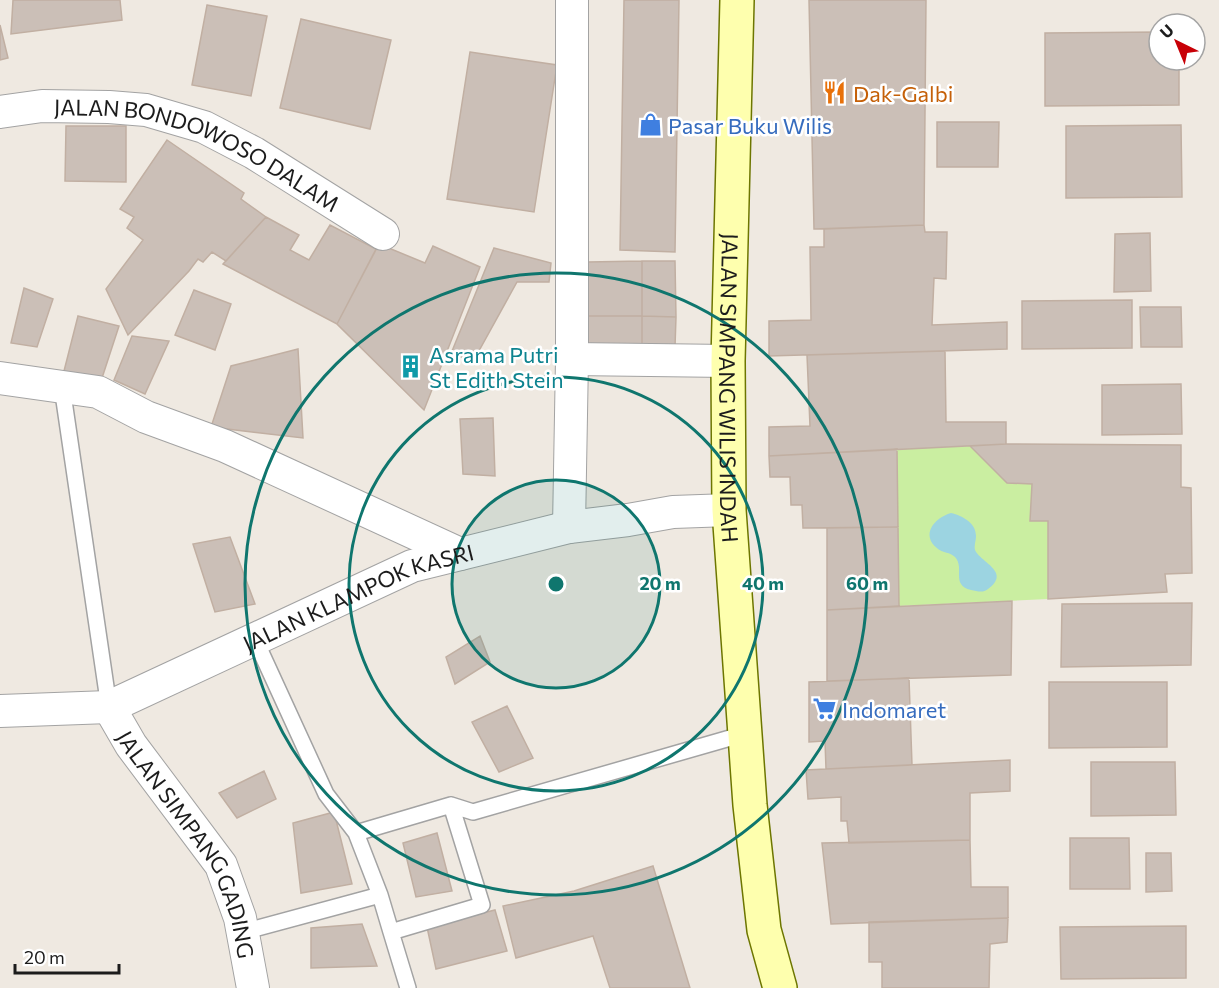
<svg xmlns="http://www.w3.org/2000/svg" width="1219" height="988" font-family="Commissioner,sans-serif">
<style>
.grass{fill:#caeea1}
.water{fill:#9cd4e1}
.building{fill:#cbbfb7;stroke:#c1afa2;stroke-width:1.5}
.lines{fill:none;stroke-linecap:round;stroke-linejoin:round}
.lane-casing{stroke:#a3a3a3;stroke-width:18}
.street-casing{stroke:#a3a3a3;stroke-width:34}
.secondary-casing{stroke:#6d7600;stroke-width:36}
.lane{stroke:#fff;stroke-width:15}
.street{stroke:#fff;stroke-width:32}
.secondary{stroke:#feffae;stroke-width:33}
.ring{fill:none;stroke:#0f766e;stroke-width:3}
.labels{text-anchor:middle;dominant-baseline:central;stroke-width:5;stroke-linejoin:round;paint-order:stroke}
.food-label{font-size:22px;fill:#c56008;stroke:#fff;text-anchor:start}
.shop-label{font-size:22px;fill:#366cbe;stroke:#fff;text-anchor:start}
.street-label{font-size:22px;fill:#1c1c1c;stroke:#fff}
.culture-label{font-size:22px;fill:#0d838f;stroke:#fff;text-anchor:start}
.centre{fill:#0f766e;stroke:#fff;stroke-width:3}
.ring-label{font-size:18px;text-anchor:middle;font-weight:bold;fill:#0f766e;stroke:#fff;stroke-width:5;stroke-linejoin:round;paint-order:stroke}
</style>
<rect width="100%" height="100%" fill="#efe9e1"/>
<path class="grass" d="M970,446L1007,482L1032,484L1030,521H1048V599L899,606L897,449Z"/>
<path class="water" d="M951,513C963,516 976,523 976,536C976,541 974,545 975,550C980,562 1012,572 988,589C984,592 981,592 976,591C948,587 966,569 955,557C950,552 943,553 938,549C920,535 934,518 951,513Z"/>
<path class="building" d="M13,0H120L122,20L11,34Z
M624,0H679L675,252L620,250Z
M809,0H926L924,225L814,229Z
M207,5L267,16L251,96L192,85Z
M301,19L391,40L370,129L280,108Z
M0,25L8,58L0,60Z
M1159,32V60H1179V105L1045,106V33Z
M470,52L557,65L534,212L447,199Z
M937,122H999L998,167H937Z
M1181,125L1182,197L1066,198V126Z
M66,126H126V182L65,181Z
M167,140L244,193L241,199L266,217L226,261L212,252L203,262L198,259L189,271L128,335L106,289L143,240L127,228L134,217L120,209Z
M266,217L299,235L290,250L309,260L330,225L376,249L337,324L223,264Z
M924,225L925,232H947L946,279L934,278L932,325L1007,322V349L769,356V321L811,320L810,247H824V229Z
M1150,233L1151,291L1114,292L1115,234Z
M379,244L425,263L433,246L480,267L424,410L337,324Z
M494,248L551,263L549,282H517L475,358L450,356Z
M642,261H675L676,317L642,316Z
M642,261V316H587L588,262Z
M24,288L53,299L37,347L11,343Z
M194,290L231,304L215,350L175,335Z
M1132,300V348L1022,349V301Z
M1140,307H1181L1182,347H1141Z
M78,316L119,326L101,381L64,371Z
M587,316H642V348H586Z
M642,316L676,317L675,347L642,348Z
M132,336L169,341L145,394L114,380Z
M298,349L303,438L211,427L231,366Z
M945,351L946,422H1006V444L769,456V427L810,426L807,355Z
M1181,384L1182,434L1102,435V385Z
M493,418L495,476L463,474L460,419Z
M1006,444L1181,445V487L1191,488L1192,573L1165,574L1167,592L1048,599V521H1030L1032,484L1007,483L970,446Z
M897,449L898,527L803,528L802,505H791L790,477H770L769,456Z
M898,527L899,606L827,610V528Z
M230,537L255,604L215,612L193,544Z
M1012,601L1011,675L827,681V610Z
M1192,603L1191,665L1061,667L1062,604Z
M480,636L490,662L455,684L446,657Z
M909,678L912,765L826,769L825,741L809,742V682Z
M1049,682H1167V747L1049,748Z
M507,706L533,758L499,772L472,722Z
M1010,760V791L970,793V840L849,843L847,821H841V797L808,799L806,770Z
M1091,762H1175L1176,815L1091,816Z
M264,771L276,799L237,818L219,793Z
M334,812L352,884L301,893L293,823Z
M437,833L452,891L416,897L403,843Z
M1070,838H1129L1130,889H1070Z
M970,840L971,887H1008V918L831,924L822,843Z
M1146,853H1171L1172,891L1146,892Z
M653,866L690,988H610L593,936L516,958L503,906L574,891Z
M495,910L507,951L436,969L427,927Z
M1008,918L1007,942L990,944L989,988H882V962H869V922Z
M362,924L377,966L311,968V928Z
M1186,926V978L1061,979L1060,927Z"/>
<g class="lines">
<defs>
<path id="lane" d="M62,387L109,707
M255,639L326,794L356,833
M380,895L391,932L482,905L451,805
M243,932L380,895L356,833L451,805L473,812L744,734
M391,932L408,988"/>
<g id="street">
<path id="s1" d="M0,112L42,106L109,107L146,110L204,127L254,153L383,234"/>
<path d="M572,359L728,361"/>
<path d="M0,378L98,392L146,417L225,446L460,554"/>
<path d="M569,527L572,359V0"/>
<path id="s2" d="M109,707L131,745L221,865L240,918L253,988"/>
<path id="s3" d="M0,711L109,707L412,566L569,527L628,520L673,512L729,510"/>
</g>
<g id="secondary">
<path id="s4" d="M737,0L728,361L729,510L750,805L764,930L780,988"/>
</g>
</defs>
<use href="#lane" class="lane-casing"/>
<use href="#street" class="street-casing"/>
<use href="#secondary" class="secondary-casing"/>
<use href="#lane" class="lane"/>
<use href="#street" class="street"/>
<use href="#secondary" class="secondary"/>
</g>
<circle cx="556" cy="584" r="104" fill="#0f766e" fill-opacity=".12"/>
<g class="ring">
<circle cx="556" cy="584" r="104"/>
<circle cx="556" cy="584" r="207"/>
<circle cx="556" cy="584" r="311"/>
</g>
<defs>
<symbol id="restaurant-bare" viewBox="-9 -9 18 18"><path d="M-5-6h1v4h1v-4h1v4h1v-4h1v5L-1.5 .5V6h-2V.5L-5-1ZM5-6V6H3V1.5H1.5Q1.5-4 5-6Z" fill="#e8710a" stroke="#fff" stroke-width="2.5" paint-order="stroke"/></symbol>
<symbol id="shop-bare" viewBox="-9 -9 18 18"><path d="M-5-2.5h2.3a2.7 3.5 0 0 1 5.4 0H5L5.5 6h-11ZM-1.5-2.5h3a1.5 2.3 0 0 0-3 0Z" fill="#3f7fe0" stroke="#fff" stroke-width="2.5" paint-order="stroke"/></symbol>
<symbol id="building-bare" viewBox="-9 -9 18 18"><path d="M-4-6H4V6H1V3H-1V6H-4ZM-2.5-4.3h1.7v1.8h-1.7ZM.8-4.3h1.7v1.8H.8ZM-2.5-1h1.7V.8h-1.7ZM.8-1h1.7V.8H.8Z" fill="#0f9aa8" stroke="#fff" stroke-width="2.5" paint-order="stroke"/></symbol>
<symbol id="supermarket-bare" viewBox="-9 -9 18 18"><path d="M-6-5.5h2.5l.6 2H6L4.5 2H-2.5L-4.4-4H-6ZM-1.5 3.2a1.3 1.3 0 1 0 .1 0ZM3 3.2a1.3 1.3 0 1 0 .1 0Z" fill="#3f7fe0" stroke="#fff" stroke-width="2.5" paint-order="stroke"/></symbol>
</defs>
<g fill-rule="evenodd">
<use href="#restaurant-bare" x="818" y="76" width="33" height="33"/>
<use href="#shop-bare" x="634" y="108" width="33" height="33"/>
<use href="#building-bare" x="394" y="350" width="33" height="33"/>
<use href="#supermarket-bare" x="808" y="692" width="33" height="33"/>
</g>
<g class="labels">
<g class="food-label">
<text x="853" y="93">Dak-Galbi</text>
</g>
<g class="shop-label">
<text x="668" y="125">Pasar Buku Wilis</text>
<text x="842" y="709">Indomaret</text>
</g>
<g class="street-label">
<text stroke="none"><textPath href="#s1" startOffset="208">JALAN BONDOWOSO DALAM</textPath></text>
<text stroke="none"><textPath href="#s4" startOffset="388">JALAN SIMPANG WILIS INDAH</textPath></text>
<text stroke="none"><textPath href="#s3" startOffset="382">JALAN KLAMPOK KASRI</textPath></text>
<text stroke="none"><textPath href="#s2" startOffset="160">JALAN SIMPANG GADING</textPath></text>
</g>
<g class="culture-label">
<text x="429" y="354">Asrama Putri<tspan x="429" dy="25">St Edith Stein</tspan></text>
</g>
</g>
<circle cx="556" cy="584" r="9" class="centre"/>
<g class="ring-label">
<text x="660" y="590">20 m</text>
<text x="763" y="590">40 m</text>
<text x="867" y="590">60 m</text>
</g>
<g transform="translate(1177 42) rotate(317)"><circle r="28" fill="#ffffff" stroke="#a4a4a4" stroke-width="1.5"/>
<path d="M0-4.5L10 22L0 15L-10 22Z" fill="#c80007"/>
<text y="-9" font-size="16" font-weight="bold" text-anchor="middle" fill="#1c1c1c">U</text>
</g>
<path d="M15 964v9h104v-9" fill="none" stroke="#1c1c1c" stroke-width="3"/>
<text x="24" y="964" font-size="18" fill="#1c1c1c" stroke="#ffffff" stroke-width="4.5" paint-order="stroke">20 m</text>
</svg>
